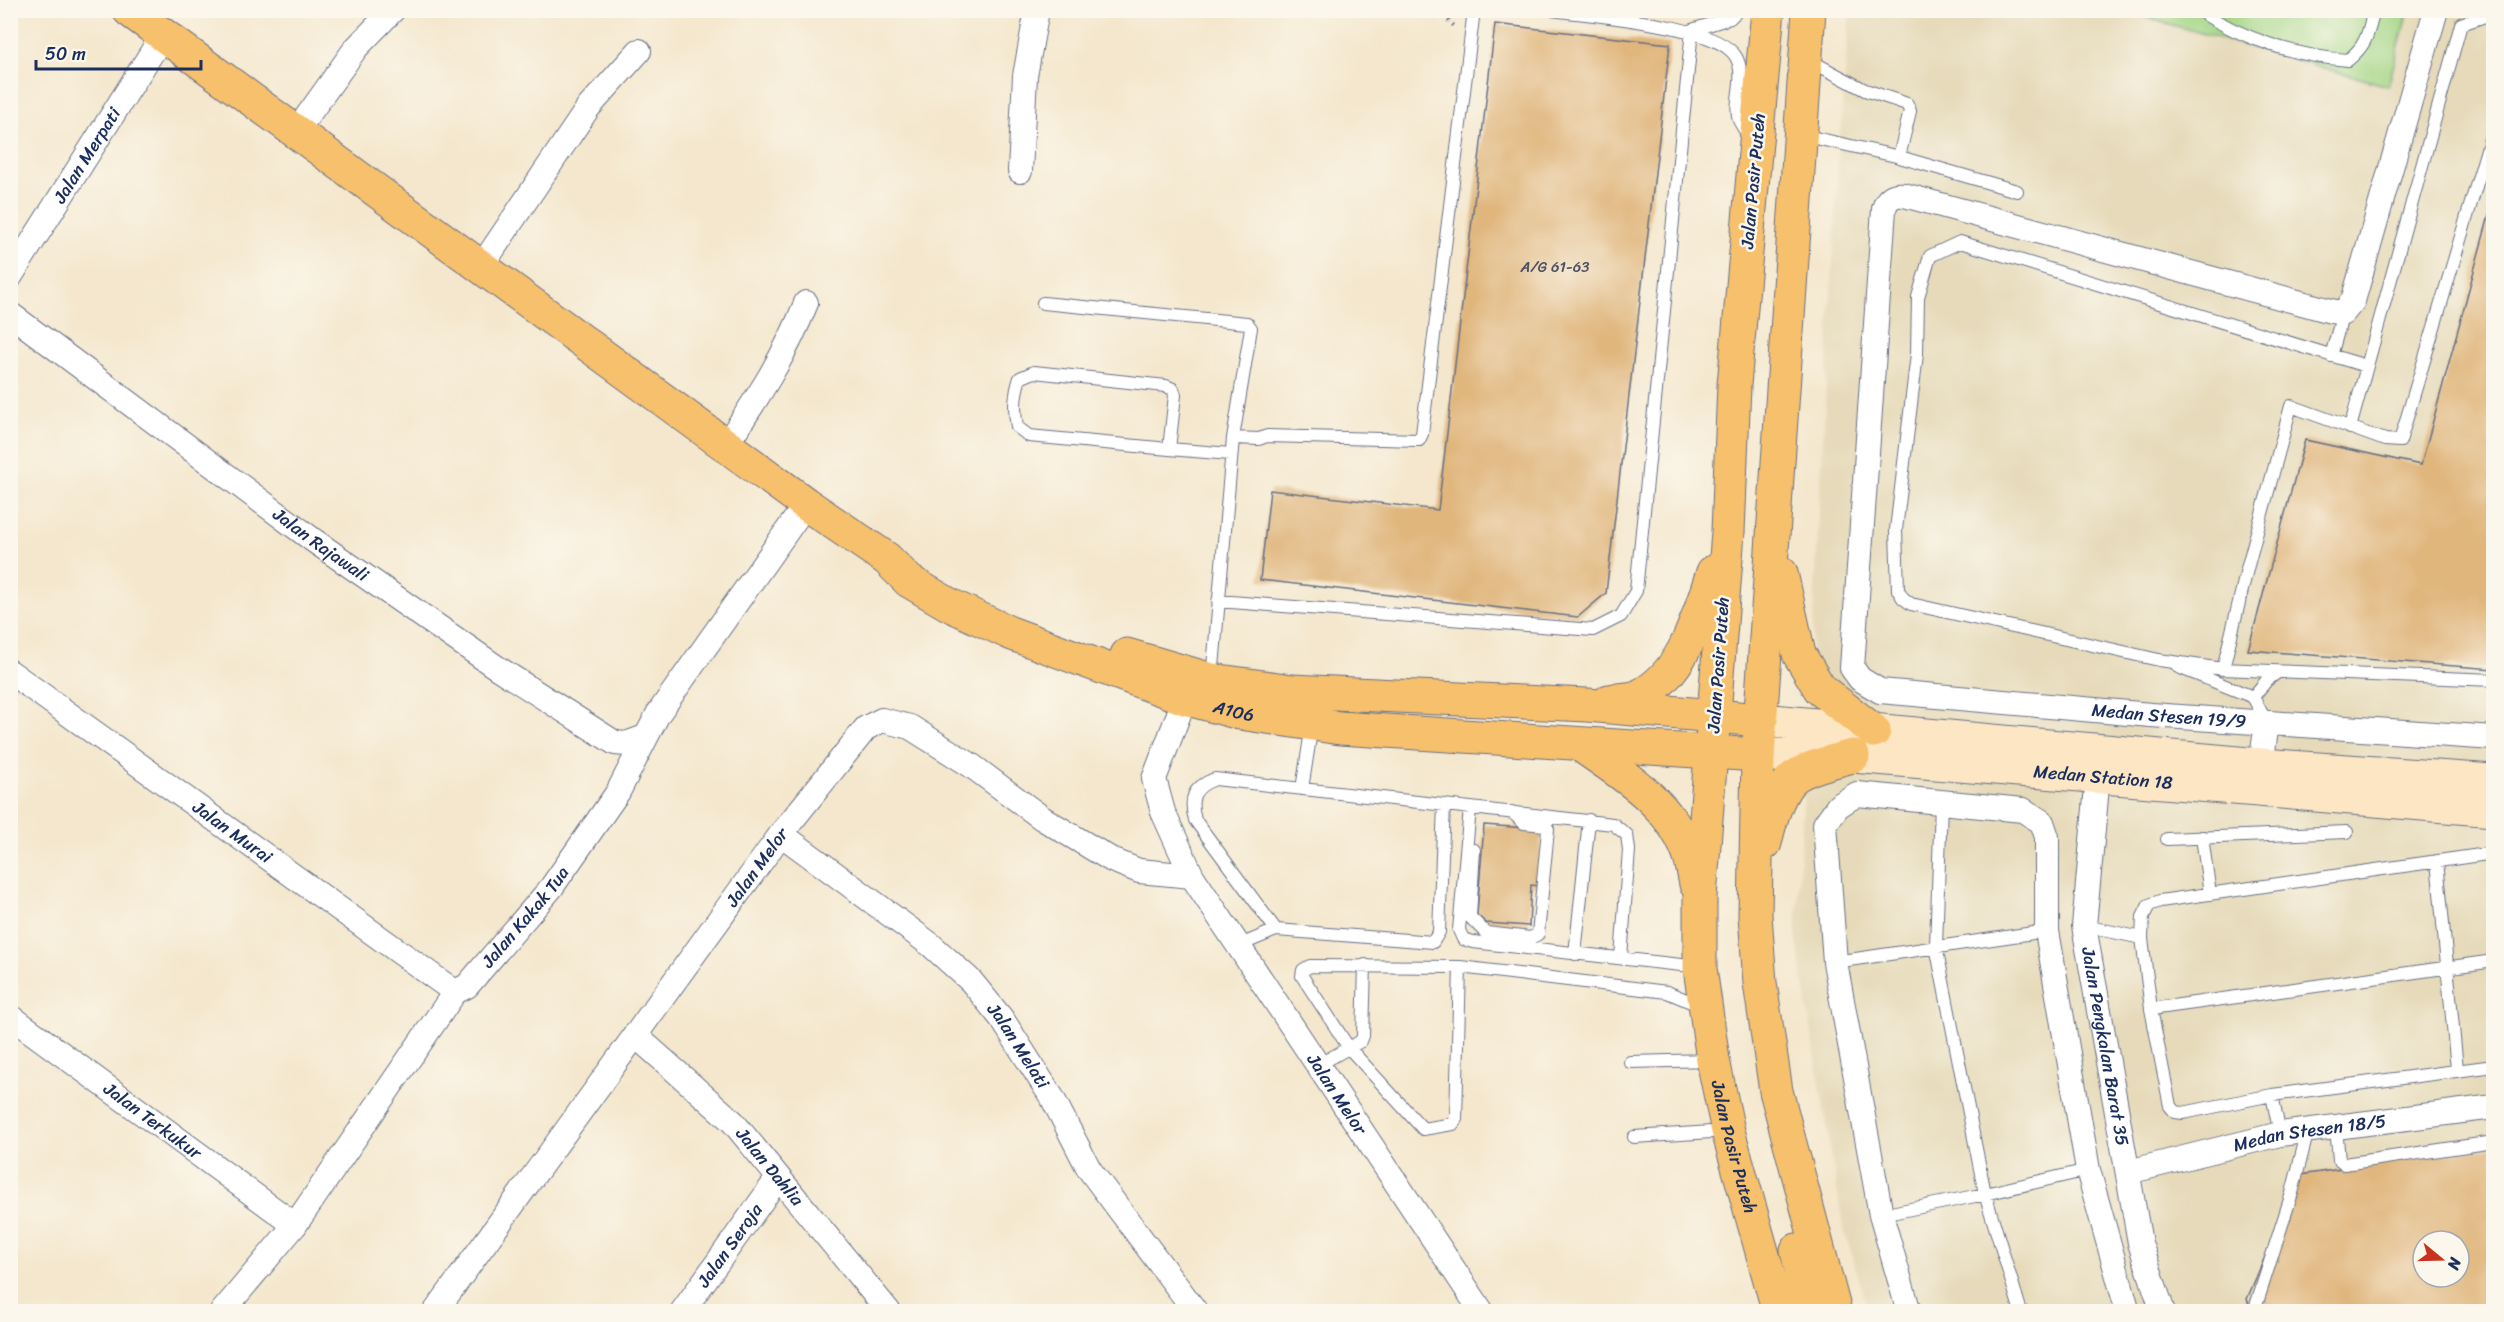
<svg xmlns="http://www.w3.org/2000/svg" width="2504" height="1322" font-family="Sriracha,sans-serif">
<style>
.built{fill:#e6daba;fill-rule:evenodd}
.green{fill:#a3d584;stroke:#5f8271;stroke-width:1.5}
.building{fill:#e0b67d;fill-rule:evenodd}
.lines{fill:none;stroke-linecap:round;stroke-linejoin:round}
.lane-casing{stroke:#676f85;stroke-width:14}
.street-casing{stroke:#676f85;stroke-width:26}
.secondary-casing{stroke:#676f85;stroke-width:35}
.primary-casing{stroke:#676f85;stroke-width:35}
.path{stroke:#676f85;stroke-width:4;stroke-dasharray:1.5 4.5;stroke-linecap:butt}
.lane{stroke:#fff;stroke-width:12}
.street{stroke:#fff;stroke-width:24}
.secondary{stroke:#fce6c4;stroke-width:33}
.primary{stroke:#f7c06c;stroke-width:33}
.labels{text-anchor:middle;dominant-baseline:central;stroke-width:5;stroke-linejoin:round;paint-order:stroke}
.number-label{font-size:15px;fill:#4c5166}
.street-label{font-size:18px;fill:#1b2f5e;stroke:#fbf7ec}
</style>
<rect width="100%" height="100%" fill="#fbf7ec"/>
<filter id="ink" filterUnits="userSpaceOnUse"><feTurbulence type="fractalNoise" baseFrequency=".0167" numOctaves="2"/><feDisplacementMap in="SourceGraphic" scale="12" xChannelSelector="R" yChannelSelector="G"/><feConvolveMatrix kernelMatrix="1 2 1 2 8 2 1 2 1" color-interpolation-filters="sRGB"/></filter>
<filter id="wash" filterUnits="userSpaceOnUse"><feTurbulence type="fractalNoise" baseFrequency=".008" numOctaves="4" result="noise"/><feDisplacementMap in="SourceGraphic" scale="24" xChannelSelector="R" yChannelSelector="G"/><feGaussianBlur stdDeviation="1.35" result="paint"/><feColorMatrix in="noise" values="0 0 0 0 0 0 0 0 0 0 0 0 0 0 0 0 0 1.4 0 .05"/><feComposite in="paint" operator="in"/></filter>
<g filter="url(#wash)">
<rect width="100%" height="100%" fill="#f4e7cd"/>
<path class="built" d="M1850,11H2493V1311H1869L1843,1227L1796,935L1839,152ZM2423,1241H2459V1277H2423Z"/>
<path class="green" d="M2120,10L2408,11L2388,86Z"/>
<g id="blocks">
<path class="building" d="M1495,24L1670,44L1606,593L1578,617L1260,580L1270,490L1438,510Z
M2493,201L2494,669L2248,650L2305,440L2421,465Z
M1484,825L1542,829L1539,886L1531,885L1529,926L1486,923L1477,915Z
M2494,1147V1312H2252L2247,1299L2300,1175ZM2423,1241H2459V1277H2423Z"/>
</g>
</g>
<g filter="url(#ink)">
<use href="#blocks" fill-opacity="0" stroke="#676f85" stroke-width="1.5"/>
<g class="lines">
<defs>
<path id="lane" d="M1553,10C1591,16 1717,24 1736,57C1747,76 1733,101 1739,120C1741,125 1746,131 1748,136
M2198,10C2241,38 2297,57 2348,60C2367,45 2368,33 2374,10
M1692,30L1730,18L1738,10
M1802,135L1896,156L1900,153L1910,111L1907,104L1865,90L1807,59
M1896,156L2017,191
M1043,303L1247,323L1251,328L1233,438
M2331,356L2343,313
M2366,366L1960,242L1930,256L1918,297L1917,354L1896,530L1898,590L1903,598L1911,604L2159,660L2223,669L2494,680
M2350,428L2461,24L2488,15L2494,17
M1169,449L1029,436L1017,427C1014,410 1014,396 1020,378L1034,372L1166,386L1173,389L1175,395L1169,449L1231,454
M1218,601L1593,630L1621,616L1636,591L1692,30
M2178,667L2253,697L2267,723
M2223,669L2247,569L2291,406L2385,440L2400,441L2494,126
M1212,679L1233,438L1259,439L1267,436L1419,440L1422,434L1474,10
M2253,697L2267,680L2278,672
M1302,789L1312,725
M1941,803L1936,946L1985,1194L2021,1312
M1470,808L1459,930L1463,939L1473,942L1699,967
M2202,837L2210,894
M2167,839L2347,832
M1474,850L1470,917L1486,933L1531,938L1538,934L1548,829L1545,825L1524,823L1512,812
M2494,853L2160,901L2149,905L2143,917L2142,938L2151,1009L2170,1106L2175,1112L2183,1113L2272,1095L2494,1066
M2437,861L2457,1069
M2084,926L2142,938
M1276,930L1195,820C1189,798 1193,787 1215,779L1613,824L1627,835L1629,850L1621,958
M1238,946L1276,930L1433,942L1439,932L1444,805
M1575,954L1589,820
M1835,962L2047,931
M1460,967L1456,1119L1453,1124L1423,1129L1349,1048L1302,976L1303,970L1310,966L1460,967L1667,992L1703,1007
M2151,1009L2494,961
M1630,1062L1711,1060
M1318,1065L1361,1041L1363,1036L1365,965
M2272,1095L2280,1134
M2336,1127L2339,1160L2344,1164L2494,1142
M1634,1137L1727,1131
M1881,1215L1985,1194L2088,1170
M2254,1312L2292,1193L2308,1130"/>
<g id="street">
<path id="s1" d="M2436,10L2353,301L2343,313L2331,311L1904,195C1893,194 1887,198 1884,209L1852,668L1860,679L1880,691L2151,715L2494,738"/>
<path d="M296,132L356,48L393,10"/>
<path d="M1020,171L1025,76L1037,10"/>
<path d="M481,267L588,108L639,51"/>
<path id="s2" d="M10,277L163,35"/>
<path id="s3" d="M10,314L313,540L496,667L615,743L626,744L645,737"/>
<path d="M725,446C756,400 786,355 806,303"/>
<path id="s4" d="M10,672L455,992"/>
<path id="s5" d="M1185,698L1154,779L1163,812L1192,876L1482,1312"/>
<path d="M2261,765L2267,723"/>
<path id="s6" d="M2098,776L2084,926L2140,1243L2163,1312"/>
<path id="s7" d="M781,834L931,945L971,981L1002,1019L1053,1099L1089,1169L1196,1312"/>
<path id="s8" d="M10,1016L295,1225"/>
<path id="s9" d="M635,1035L733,1122L889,1312"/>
<path id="s10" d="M2128,1172L2280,1134L2494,1107"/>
<path id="s11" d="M222,1312L295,1225L455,992L467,986L551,888L618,792L658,714L806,504"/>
<path id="s12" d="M435,1312L781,834L866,728L882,720L910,727L972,766L1042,818L1112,860L1139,871L1192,876"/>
<path id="s13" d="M682,1312L778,1178"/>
<path d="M1909,1312L1881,1215L1835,962L1825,824L1838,806L1857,794L2023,810L2042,822L2047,837V931L2088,1170L2128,1312"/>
</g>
<g id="secondary">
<path d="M1761,720L2261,765L2494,781"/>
<path id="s14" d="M1758,755L1853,756L2494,810"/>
</g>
<g id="primary">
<path id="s15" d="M129,10L806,504L887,559L909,581L950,605L1010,633L1185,698L1240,713L1340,728L1758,755"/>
<path id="s16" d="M1768,10L1734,385L1728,532L1700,897V968L1713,1060L1728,1131L1779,1312"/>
<path d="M1809,10L1758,755L1755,915L1760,983L1776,1091L1835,1312"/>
<path d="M1781,573L1799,654L1820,689L1874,731"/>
<path d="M1127,655L1212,680L1292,691L1587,705L1761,720"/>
<path d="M1609,701C1619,699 1633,700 1641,695C1686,671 1698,616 1713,572"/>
<path d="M1580,745C1622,774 1669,802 1688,852C1692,862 1694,874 1696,884"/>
<path d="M1765,843C1769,825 1777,797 1789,782C1799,769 1837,760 1853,756"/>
<path d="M1797,1250L1810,1312"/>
</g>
</defs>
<use href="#lane" class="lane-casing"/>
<use href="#street" class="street-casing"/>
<use href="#secondary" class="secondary-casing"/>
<use href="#primary" class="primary-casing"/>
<path class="path" d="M1442,10L1448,20L1456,28"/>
<use href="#lane" class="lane"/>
<use href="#street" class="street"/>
<use href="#secondary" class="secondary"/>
<use href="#primary" class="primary"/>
</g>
</g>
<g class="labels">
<g class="number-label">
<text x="1555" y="267">A/G 61-63</text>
</g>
<g class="street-label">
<text stroke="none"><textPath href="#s2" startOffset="144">Jalan Merpati</textPath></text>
<text transform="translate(1753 181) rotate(-85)">Jalan Pasir Puteh</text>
<text stroke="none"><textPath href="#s3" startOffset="387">Jalan Rajawali</textPath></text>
<text transform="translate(1718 665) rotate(-86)">Jalan Pasir Puteh</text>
<text stroke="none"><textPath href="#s15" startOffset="1318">A106</textPath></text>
<text stroke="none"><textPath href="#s1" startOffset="1587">Medan Stesen 19/9</textPath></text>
<text stroke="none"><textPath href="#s14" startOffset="346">Medan Station 18</textPath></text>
<text stroke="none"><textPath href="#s4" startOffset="274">Jalan Murai</textPath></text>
<text stroke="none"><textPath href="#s12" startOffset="549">Jalan Melor</textPath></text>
<text stroke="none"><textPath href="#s11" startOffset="500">Jalan Kakak Tua</textPath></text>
<text stroke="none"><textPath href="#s6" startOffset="273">Jalan Pengkalan Barat 35</textPath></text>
<text stroke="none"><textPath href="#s7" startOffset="321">Jalan Melati</textPath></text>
<text stroke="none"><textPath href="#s5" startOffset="453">Jalan Melor</textPath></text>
<text stroke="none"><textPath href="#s8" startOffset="177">Jalan Terkukur</textPath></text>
<text stroke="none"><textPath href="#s10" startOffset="186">Medan Stesen 18/5</textPath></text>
<text stroke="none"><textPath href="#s16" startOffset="1143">Jalan Pasir Puteh</textPath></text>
<text stroke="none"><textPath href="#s9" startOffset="189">Jalan Dahlia</textPath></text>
<text stroke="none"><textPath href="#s13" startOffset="82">Jalan Seroja</textPath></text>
</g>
</g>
<rect width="2504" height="1322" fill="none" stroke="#fbf7ec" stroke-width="36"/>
<g transform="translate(2441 1259) rotate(109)"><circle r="28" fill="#fbf7ec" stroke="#a1a7b3" stroke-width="1.5"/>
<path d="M0-4.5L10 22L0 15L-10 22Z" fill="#c8321e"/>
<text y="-9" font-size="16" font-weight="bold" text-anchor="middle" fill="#1b2f5e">N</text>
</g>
<path d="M36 60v9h165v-9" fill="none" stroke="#1b2f5e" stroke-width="3"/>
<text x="45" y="60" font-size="18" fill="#1b2f5e" stroke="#fbf7ec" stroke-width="4.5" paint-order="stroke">50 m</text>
</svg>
